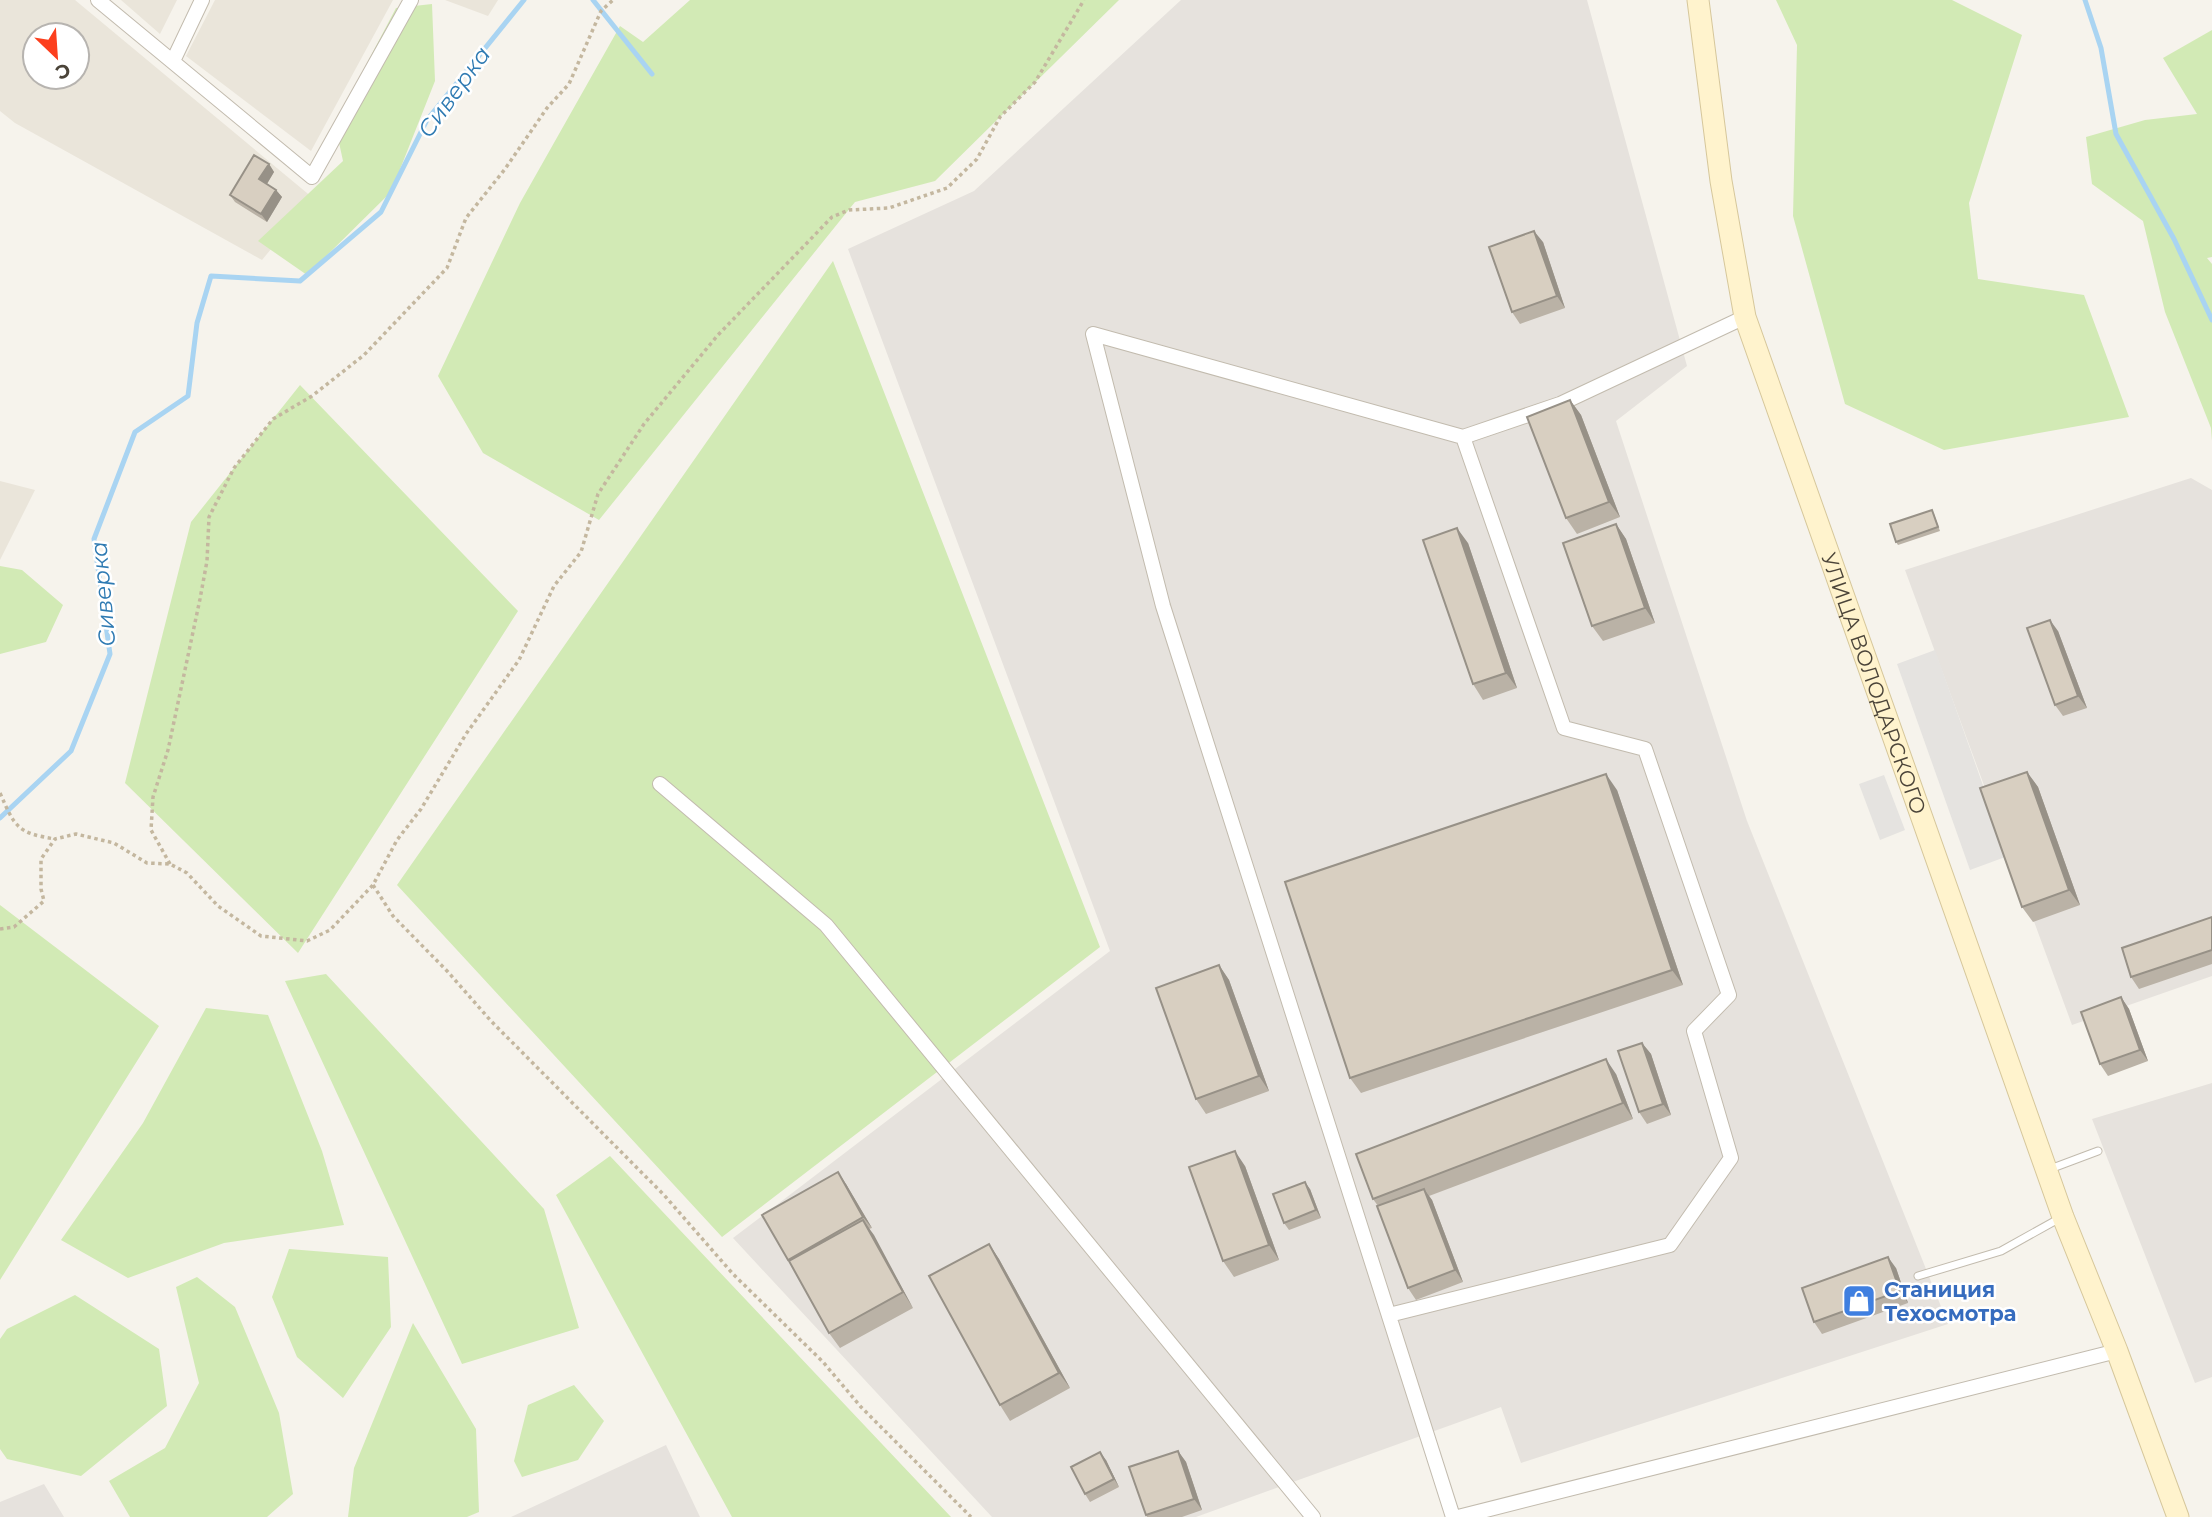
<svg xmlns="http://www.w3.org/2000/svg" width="2212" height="1517" font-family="Montserrat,sans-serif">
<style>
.residential{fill:#eae5da;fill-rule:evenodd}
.industrial{fill:#e6e2dd}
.green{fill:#d2eab5}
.parking{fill:#e5e3e0}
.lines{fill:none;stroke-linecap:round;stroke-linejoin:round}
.stream{stroke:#a9d4f2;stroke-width:5}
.service-casing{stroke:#c2bbae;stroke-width:9}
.minor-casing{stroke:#c2bbae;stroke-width:16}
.secondary-casing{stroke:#d6c79b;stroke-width:23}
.path{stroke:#c4b79f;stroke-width:3.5;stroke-dasharray:3.5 3.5;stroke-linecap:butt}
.service{stroke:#fff;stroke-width:7}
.minor{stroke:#fff;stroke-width:14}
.secondary{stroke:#fff3cd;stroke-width:21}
.wall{fill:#bab2a6}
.shaded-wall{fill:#979187}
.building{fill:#d8cfc1;stroke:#979187;stroke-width:2}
.labels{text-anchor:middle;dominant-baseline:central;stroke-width:5;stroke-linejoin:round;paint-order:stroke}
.street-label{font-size:21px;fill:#4b4439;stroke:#fff}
.shop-label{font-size:21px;font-weight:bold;fill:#366cbe;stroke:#fff;text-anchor:start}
.water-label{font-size:23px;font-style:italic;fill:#2e7ab2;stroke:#fff}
</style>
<rect width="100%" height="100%" fill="#f6f3ec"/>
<path class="residential" d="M0,0H75L313,198L262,260L15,123L0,111ZM35,35H77V77H35Z
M121,0H177L160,34Z
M215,0H393L311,151L186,56Z
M445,0H498L488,16Z
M0,481L35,490L0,560Z"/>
<path class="industrial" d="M1181,0H1587L1687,366L1616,421L1747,821L1948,1324L1521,1463L1501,1407L1196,1517H992L733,1238L1110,951L848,249L974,191Z
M2191,478L2212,490V976L2072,1025L1905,570Z
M2212,1083V1377L2195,1383L2092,1119Z
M666,1445L700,1517H511Z
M44,1484L64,1517H0V1502Z"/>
<path class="green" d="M690,0H1119L935,181L855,202L599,520L483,453L438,376L520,203L620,26L643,42Z
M1776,0H1952L2022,35L1969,203L1978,279L2084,295L2129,417L1944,450L1845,404L1793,216L1797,45Z
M432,4L435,81L391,192L307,275L258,241L343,161L335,124L396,8Z
M2212,30V257L2207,258L2212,264V441L2211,428L2165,312L2143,221L2092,184L2086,137L2145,120L2197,114L2163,58Z
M833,261L1100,947L722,1237L397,885Z
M300,385L518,611L298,953L125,783L191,522Z
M0,566L22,570L63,605L46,642L0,654Z
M0,905L159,1026L0,1280Z
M326,974L544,1209L579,1328L462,1364L285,981Z
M206,1008L268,1015L322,1151L344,1225L224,1243L128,1278L61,1240L143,1123Z
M610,1156L951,1517H732L556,1195Z
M289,1249L388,1257L391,1327L343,1398L297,1357L272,1297Z
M197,1277L235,1307L279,1413L293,1494L267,1517H130L109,1481L165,1448L199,1383L176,1287Z
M75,1295L159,1349L167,1406L81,1476L7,1459L0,1449V1339L7,1329Z
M413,1323L476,1429L479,1512L467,1517H348L354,1468Z
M574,1385L604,1421L578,1460L522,1477L514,1461L528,1405Z"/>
<path class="parking" d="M1935,650L2008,856L1970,870L1897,664Z
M1884,775L1905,830L1880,840L1859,784Z"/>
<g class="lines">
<path class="stream" d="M593,0L652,74
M2085,0L2101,48L2116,134L2174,239L2212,320
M0,818L71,751L110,654L94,539L135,432L188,396L197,323L211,276L300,281L381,212L427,120L524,0"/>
<defs>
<path id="service" d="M2050,1169L2098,1151
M1918,1276L2001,1251L2062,1217"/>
<path id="minor" d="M98,0L312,177L411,0
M173,61L202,0
M660,784L826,925L1313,1517
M1389,1315L1670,1245L1731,1158L1694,1031L1729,995L1645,749L1564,728L1463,437
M1453,1517L1163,606L1093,334L1463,437L1560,404L1745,317
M1458,1517L2117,1351"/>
<g id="secondary">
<path id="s1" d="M1698,0L1721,181L1745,317L2063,1217L2117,1351L2178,1517"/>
</g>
</defs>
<use href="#service" class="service-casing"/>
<use href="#minor" class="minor-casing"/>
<use href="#secondary" class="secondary-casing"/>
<path class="path" d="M0,793C15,827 17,833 55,839
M170,864L151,830L153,797L168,750L200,599L207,561L209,517L234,468L273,419L312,396L364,355L447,268L466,218L505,169L547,108L569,84L601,11L613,0
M373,885L393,916L448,972L491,1021L664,1195L733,1274L823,1362L861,1407L971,1517
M0,929L14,927L44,901L41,889V859L55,839L76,834L114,843L147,863L170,864L187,873L218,906L261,936L307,941L330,930L373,885L397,840L421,809L466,734L519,660L554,586L581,552L598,494L644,424L718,335L832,217L849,210L889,208L947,188L977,159L1000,117L1035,82L1084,0"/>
<use href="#service" class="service"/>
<use href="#minor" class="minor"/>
<use href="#secondary" class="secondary"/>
</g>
<path class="wall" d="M269,164L274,172L267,184L276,190L282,197L267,222L235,202L230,195Z
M1543,242L1565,308L1520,324L1512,312Z
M1570,400L1581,415L1620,517L1577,534L1566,518Z
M1934,514L1940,531L1898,545L1896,542Z
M1616,524L1626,539L1655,623L1603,641L1592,626Z
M1468,543L1517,688L1483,700L1473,684Z
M2058,631L2087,708L2063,716L2055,705Z
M2027,772L2038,787L2080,905L2033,922L2022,907Z
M1617,790L1683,985L1361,1093L1350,1078Z
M2212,917V964L2139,989L2131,977Z
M1219,965L1229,980L1269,1091L1206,1114L1196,1099Z
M2121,997L2129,1009L2148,1061L2108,1076L2100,1064Z
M1642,1043L1651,1054L1671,1115L1647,1124L1639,1112Z
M1616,1074L1633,1119L1429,1196L1432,1200L1463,1282L1416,1300L1408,1288L1378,1206L1373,1199Z
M1245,1166L1279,1260L1234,1277L1223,1261Z
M846,1184L872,1228L869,1229L913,1308L840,1348L829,1333L794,1269L788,1260Z
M1310,1189L1321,1218L1289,1230L1284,1223Z
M989,1244L999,1259L1070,1388L1010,1421L1000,1405Z
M1896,1268L1908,1303L1822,1334L1814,1322Z
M1178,1451L1186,1462L1202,1510L1182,1517H1147L1146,1515Z
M1106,1460L1119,1487L1090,1502L1085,1494Z"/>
<path class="shaded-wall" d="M269,164L274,172L265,187L259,179Z
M276,190L282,197L267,222L261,214Z
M1534,231L1543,242L1565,308L1557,296Z
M1570,400L1581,415L1620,517L1609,502Z
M1616,524L1626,539L1655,623L1645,608Z
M1457,528L1468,543L1517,688L1506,673Z
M2050,620L2058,631L2087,708L2078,696Z
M2027,772L2038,787L2080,905L2069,890Z
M1606,774L1617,790L1683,985L1672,970Z
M1219,965L1229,980L1269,1091L1259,1076Z
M2121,997L2129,1009L2148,1061L2140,1050Z
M1642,1043L1651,1054L1671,1115L1663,1104Z
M1606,1059L1616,1074L1633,1119L1623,1103Z
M1235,1151L1245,1166L1279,1260L1269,1245Z
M838,1172L846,1184L872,1228L863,1217Z
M1305,1182L1310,1189L1321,1218L1316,1210Z
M1424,1189L1432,1200L1463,1282L1455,1270Z
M863,1220L874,1235L913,1308L903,1292Z
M989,1244L999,1259L1070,1388L1059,1373Z
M1888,1257L1896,1268L1908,1303L1900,1291Z
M1178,1451L1186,1462L1202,1510L1194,1499Z
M1100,1452L1106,1460L1119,1487L1114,1479Z"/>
<path class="building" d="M254,155L269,164L259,179L276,190L261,214L230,195Z
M1534,231L1557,296L1512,312L1489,247Z
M1570,400L1609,502L1566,518L1527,417Z
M1932,510L1938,527L1896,542L1890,524Z
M1616,524L1645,608L1592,626L1563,543Z
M1457,528L1506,673L1473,684L1423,540Z
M2050,620L2078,696L2055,705L2027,628Z
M2027,772L2069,890L2022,907L1980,788Z
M1606,774L1672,970L1350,1078L1285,882Z
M2212,917V950L2131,977L2122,948Z
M1219,965L1259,1076L1196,1099L1156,988Z
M2121,997L2140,1050L2100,1064L2081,1012Z
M1642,1043L1663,1104L1639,1112L1618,1051Z
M1606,1059L1623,1103L1373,1199L1356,1154Z
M1235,1151L1269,1245L1223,1261L1189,1167Z
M838,1172L863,1217L788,1260L762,1215Z
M1305,1182L1316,1210L1284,1223L1273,1194Z
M1424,1189L1455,1270L1408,1288L1377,1206Z
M863,1220L903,1292L829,1333L789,1261Z
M989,1244L1059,1373L1000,1405L929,1276Z
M1888,1257L1900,1291L1814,1322L1802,1288Z
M1178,1451L1194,1499L1146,1515L1129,1467Z
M1100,1452L1114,1479L1085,1494L1071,1467Z"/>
<defs>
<symbol id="shop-square" viewBox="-11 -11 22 22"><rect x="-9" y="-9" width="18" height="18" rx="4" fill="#3f7fe0" stroke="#fff"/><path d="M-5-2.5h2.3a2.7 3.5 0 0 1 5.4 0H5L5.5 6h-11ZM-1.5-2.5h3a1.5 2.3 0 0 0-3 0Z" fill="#fff"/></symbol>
</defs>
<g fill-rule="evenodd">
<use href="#shop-square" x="1840" y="1282" width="38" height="38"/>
</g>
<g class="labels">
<g class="street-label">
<text stroke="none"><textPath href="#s1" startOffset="709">УЛИЦА ВОЛОДАРСКОГО</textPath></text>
</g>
<g class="shop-label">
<text x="1884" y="1289">Станиция<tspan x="1884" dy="24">Техосмотра</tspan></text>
</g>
<g class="water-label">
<text transform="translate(454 92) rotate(-54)">Сиверка</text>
<text transform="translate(103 594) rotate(-95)">Сиверка</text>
</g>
</g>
<g transform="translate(56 56) rotate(155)"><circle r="33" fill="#ffffff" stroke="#b7b4b0" stroke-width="2"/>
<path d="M0-5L12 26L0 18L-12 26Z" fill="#fc3f1d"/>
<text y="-10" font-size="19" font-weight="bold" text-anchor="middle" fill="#4b4439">С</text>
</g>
</svg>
